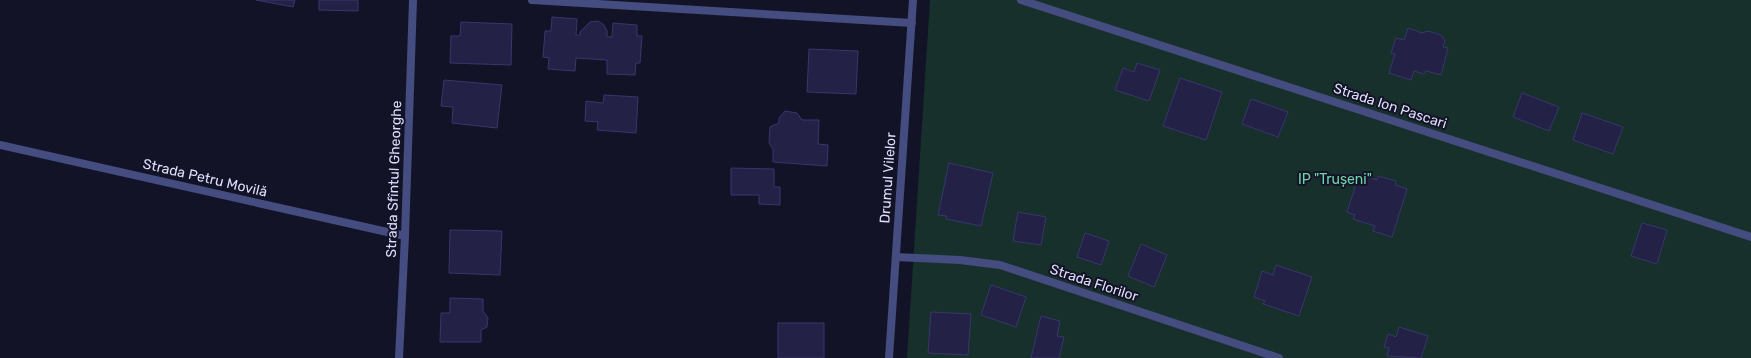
<svg xmlns="http://www.w3.org/2000/svg" width="1751" height="358" font-family="Rubik,sans-serif">
<style>
.green{fill:#17302b}
.building{fill:#232145;stroke:#38366e}
.lines{fill:none;stroke-linecap:round;stroke-linejoin:round}
.minor{stroke:#444c80;stroke-width:8}
.labels{text-anchor:middle;dominant-baseline:central;stroke-width:4;stroke-linejoin:round;paint-order:stroke}
.street-label{font-size:14px;fill:#dddefb;stroke:#131327}
.park-label{font-size:14px;fill:#71d3aa;stroke:#131327}
</style>
<rect width="100%" height="100%" fill="#131327"/>
<path class="green" d="M930,0H1751V358H907Z"/>
<path class="building" d="M256,0H295L293,7Z
M319,0H358V11L319,10Z
M552,17L577,19L576,35H580V32L590,22L598,21L604,25L607,31V37H612L613,23L637,25V36H642L640,63H636L635,75L607,74V60L576,58L575,71L548,69L549,58L543,57L545,31H551Z
M461,22L512,24L511,65L450,63L451,36H460Z
M1408,28L1422,33L1428,31L1441,35L1445,41L1443,47L1448,48L1441,75L1426,71L1424,74L1414,71L1411,80L1389,73L1395,54L1391,53L1396,38L1404,40Z
M809,49L858,51L856,94L807,92Z
M1137,63L1160,70L1149,101L1115,90L1123,68L1134,72Z
M1180,78L1222,92L1206,140L1163,126Z
M444,80L502,85L497,128L452,123L453,107L441,106Z
M1522,93L1559,107L1549,131L1513,117Z
M604,95L638,97L636,133L597,130L598,122L585,121L586,101L603,103Z
M1251,99L1288,112L1278,137L1242,124Z
M785,111L797,113L802,120H819L818,144L828,145L827,166L773,162V149L769,143L770,127L779,123V118Z
M1582,113L1623,127L1613,154L1573,140Z
M949,163L993,173L981,226L946,219L947,216L938,215Z
M731,168L774,169V187H780V205L759,204V195H731Z
M1359,175L1377,180L1378,176L1396,181L1395,185L1407,189L1392,237L1373,231L1375,226L1353,219L1355,215L1347,212Z
M1018,212L1046,217L1041,245L1013,241Z
M1642,223L1667,230L1657,264L1631,256Z
M450,230L502,231L500,275L449,273Z
M1085,233L1109,241L1101,265L1077,257Z
M1141,244L1167,255L1154,287L1128,276Z
M1276,265L1312,277L1299,316L1263,304L1265,301L1254,297L1262,271L1273,275Z
M991,285L1026,297L1016,327L981,315Z
M450,298L483,299V311L488,318L487,327L481,330V342H440L441,313H450Z
M931,312L971,314L968,355L928,353Z
M1041,316L1060,321L1057,336L1064,337L1059,358H1031Z
M778,323H824V358H778Z
M1399,327L1428,336L1421,358L1387,356L1389,348L1384,347L1388,334L1396,337Z"/>
<g class="lines">
<path class="minor" d="M532,0L912,23
M1021,0L1751,237
M0,145L405,236
M896,257L960,260L1000,265L1279,358
M399,358L405,236L413,0
M889,358L913,0"/>
</g>
<g class="labels">
<g class="street-label">
<text transform="translate(1390 106) rotate(18)">Strada Ion Pascari</text>
<text transform="translate(205 178) rotate(13)">Strada Petru Movilă</text>
<text transform="translate(888 178) rotate(-86)">Drumul Vilelor</text>
<text transform="translate(394 179) rotate(-88)">Strada Sfîntul Gheorghe</text>
<text transform="translate(1094 283) rotate(18)">Strada Florilor</text>
</g>
<g class="park-label">
<text x="1335" y="179">IP "Trușeni"</text>
</g>
</g>
</svg>
